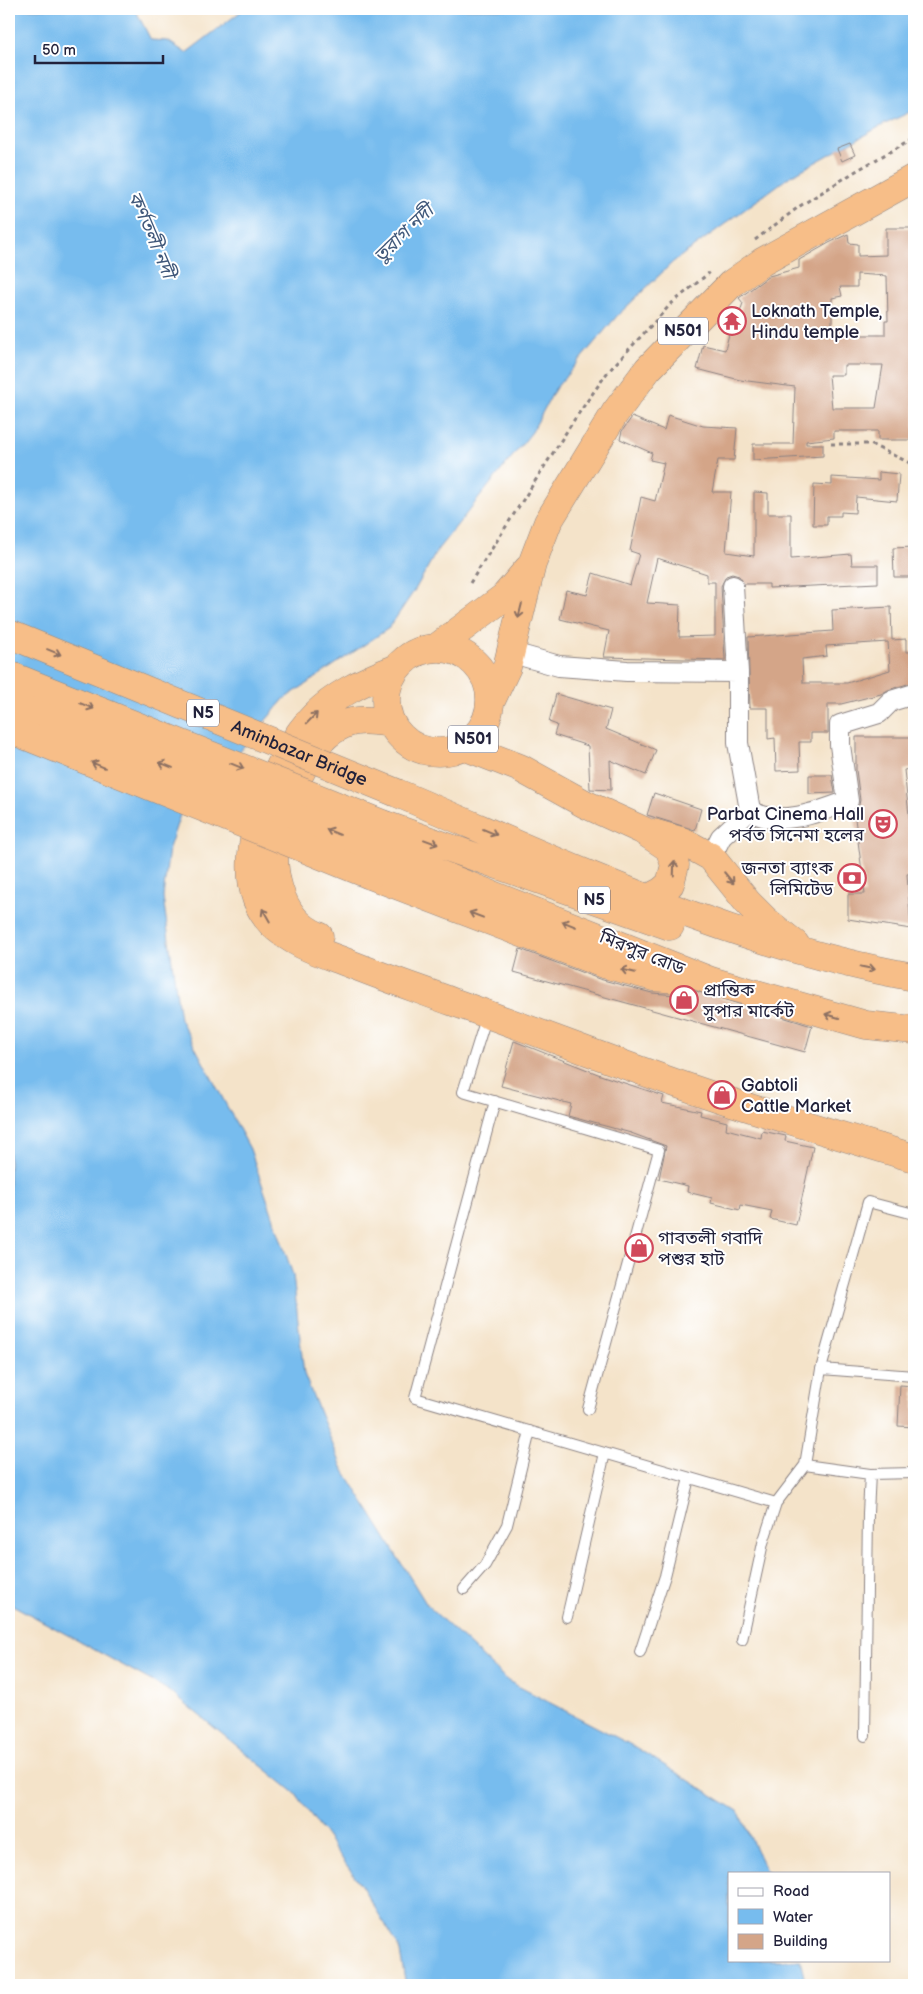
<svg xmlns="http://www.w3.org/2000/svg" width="923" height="1994" font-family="'Balsamiq Sans','Noto Sans Bengali',sans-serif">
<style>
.water{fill:#77bcee;stroke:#4c6f94}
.building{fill:#d4a588;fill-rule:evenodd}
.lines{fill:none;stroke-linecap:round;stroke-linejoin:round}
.lane-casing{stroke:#8b8282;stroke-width:12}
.street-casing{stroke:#8b8282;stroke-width:22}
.highway-casing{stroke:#8b8282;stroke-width:29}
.path{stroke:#8b8282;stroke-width:3;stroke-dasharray:4 4;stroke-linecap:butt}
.lane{stroke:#fff;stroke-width:10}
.street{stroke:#fff;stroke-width:20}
.highway{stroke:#f7be88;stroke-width:28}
.highway-bridge-casing{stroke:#8b8282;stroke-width:29;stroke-linecap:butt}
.highway-bridge{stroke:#f7be88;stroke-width:28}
.oneway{stroke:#8c7062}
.labels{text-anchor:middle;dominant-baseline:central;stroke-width:4;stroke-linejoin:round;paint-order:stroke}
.shield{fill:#fff;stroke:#646476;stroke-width:1}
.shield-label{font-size:16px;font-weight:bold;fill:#22223b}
.poi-label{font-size:18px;fill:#22223b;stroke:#fff;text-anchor:start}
.street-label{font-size:18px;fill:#22223b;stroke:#fff}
.water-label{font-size:19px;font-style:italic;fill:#40587a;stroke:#fff}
</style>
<rect width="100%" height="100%" fill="#fff"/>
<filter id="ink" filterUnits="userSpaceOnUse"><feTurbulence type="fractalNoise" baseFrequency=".02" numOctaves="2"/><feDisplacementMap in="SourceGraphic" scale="10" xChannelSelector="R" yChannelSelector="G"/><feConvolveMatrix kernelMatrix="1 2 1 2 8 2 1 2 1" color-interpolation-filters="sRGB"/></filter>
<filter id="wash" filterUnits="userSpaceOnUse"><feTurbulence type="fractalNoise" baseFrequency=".0096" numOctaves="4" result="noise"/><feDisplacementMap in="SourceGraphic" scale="20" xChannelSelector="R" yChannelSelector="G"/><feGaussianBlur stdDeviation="1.12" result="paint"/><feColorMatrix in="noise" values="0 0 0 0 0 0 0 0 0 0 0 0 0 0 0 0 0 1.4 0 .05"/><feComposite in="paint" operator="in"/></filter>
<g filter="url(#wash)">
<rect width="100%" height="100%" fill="#f4e3c9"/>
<path class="water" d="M9,9H135L151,40L168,41L186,53L244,9H914V110L879,127L789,177L673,262L617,316L555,389L532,432L438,549L416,588L389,628L284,699L232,760L189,788L169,848L163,897L180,1019L250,1149L293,1275L304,1374L342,1467L427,1605L508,1681L635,1747L738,1811L767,1873H729V1960H800L806,1985H406L399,1947L361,1885L295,1793L168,1690L9,1603Z"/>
<g id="blocks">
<path class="building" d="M850,144L855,155L842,161L837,149Z
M886,228H914V440H878V431H834V438L806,441V444H823V456L753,460V444H793L795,387L740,380L697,369L703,345L725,350L731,326L735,327L743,303L739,298L769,276L799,268V260L829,243L848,234L849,243L858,244V256L886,255ZM857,274L887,276L888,321H885V335H845V328H832V298L842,296L840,287H857ZM844,365H883L876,408H832L829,375H844Z
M668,415L703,426L737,428L734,460H718L712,492H731L726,552L754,556V492L768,493V514H791V559L851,554L852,565H878V583L769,588V584H744L739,576L732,574L726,576L721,586L725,660L604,657L609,631L560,619L566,590L587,595L593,573L630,585L639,554L630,551L641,497L655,501L664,463L650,460L652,453L620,439L622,431L632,417L664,430ZM657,558L707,574V582H715V636L679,637L680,605L647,603Z
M879,472L899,474L897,501L856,497L855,513L841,512V516H827V525H813L814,484L832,485V477L879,480Z
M914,547V577H894L893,548Z
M891,607L892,640L906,639V652H914V682L888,690L881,694L841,704H828V733H811V742H799L800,770L776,771L775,738L768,739V708H750L748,637L833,631L832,610ZM888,642L890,670L847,683H803L802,659L827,656L826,646Z
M556,694L611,710L606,729L656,750L646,775L610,760L611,790L590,789L588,746L554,735L557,725L549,722Z
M856,737H914V768L904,770L914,860V873L907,874L911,929L848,919V894H865L854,811L859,805L860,800L856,770Z
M809,775H832L835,793L809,794Z
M654,793L701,809L695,830L647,815Z
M520,949L599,979L652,993L676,995L689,989L812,1026L805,1052L514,972Z
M514,1041L603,1076L664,1096L662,1103L701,1111L700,1115L727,1122L726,1129L761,1138L762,1131L786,1136L785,1141L813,1147L796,1225L770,1219L772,1211L741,1205L740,1210L711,1203L712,1198L687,1192L688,1186L659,1179L666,1146L631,1133L568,1116L571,1104L501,1086Z
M900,1385L914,1386V1427L898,1426Z"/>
</g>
</g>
<g filter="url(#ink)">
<use href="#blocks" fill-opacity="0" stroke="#8b8282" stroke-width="1"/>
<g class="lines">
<defs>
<path id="lane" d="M487,1015L463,1092L659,1150L588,1409
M495,1101L415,1398L776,1503
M821,1369L914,1376
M805,1465L870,1474L914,1473
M464,1589L485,1565L507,1525L530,1431
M567,1617L605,1453
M742,1640L763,1543L776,1503L805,1465L821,1369L868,1202L914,1214
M640,1652L665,1576L689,1478
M865,1736L868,1513L870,1474"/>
<path id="street" d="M733,586L738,672V743L750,810
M509,652L559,666L627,671L738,672
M711,857L721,837L750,810C776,829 822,811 848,801L840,745V725L879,713L891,701L914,694"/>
<path id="highway" d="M436,648L504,597L528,569
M386 700a52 52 0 1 1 104 0a52 52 0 1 1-104 0Z
M397,668C321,697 296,723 266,799C251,837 240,891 272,924C292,944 322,953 348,963C383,977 418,989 453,1002C544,1034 633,1070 725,1100C788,1120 851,1139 914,1158
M490,703L507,667L532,564L548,522L615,413L648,369L731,284L762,262L914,178
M463,746L520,768L585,804L642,830L669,848L675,865L670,884L662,891L647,899L635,901
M397,793C566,864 732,945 914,977
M385,825L670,926
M653,833L684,842L711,857L748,903L765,920L795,944
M378,850L711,981L866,1025L914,1030
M370,875L603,964L654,977L677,979
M319,936C277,920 268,864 278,825C282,810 290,796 296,782C307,759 318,736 343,725C358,718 375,721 391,723"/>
</defs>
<use href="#lane" class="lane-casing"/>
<use href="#street" class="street-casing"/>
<use href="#highway" class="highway-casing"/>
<path class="path" d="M755,240L800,206L856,171L914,138
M831,444H870L914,465
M470,583L574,420L607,373L671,304L709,273"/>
<use href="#lane" class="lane"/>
<use href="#street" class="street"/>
<use href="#highway" class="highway"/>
<defs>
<g id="highway-bridge">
<path id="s1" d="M9,634L397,793"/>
<path d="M9,675L385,825"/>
<path d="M9,703L378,850"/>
<path d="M9,729L370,875"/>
</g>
</defs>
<use href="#highway-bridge" class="highway-bridge-casing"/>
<use href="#highway-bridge" class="highway-bridge"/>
</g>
<defs><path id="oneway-shaft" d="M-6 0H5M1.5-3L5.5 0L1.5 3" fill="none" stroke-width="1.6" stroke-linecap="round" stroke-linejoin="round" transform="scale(1.25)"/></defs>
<g class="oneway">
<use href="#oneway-shaft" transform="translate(520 611) rotate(104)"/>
<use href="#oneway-shaft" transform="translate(54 652) rotate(22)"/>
<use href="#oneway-shaft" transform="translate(87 706) rotate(22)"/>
<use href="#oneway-shaft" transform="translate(312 718) rotate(-46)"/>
<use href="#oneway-shaft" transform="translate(98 765) rotate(-158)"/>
<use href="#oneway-shaft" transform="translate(166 765) rotate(-158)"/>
<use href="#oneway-shaft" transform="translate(237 766) rotate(22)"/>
<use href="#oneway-shaft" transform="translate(333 832) rotate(-158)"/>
<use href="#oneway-shaft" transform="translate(490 832) rotate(23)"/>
<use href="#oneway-shaft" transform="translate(431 842) rotate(20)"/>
<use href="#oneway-shaft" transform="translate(674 868) rotate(-88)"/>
<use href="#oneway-shaft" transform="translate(729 878) rotate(50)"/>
<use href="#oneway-shaft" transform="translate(266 915) rotate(-120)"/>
<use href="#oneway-shaft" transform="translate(476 915) rotate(-159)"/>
<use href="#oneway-shaft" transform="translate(569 924) rotate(-158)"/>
<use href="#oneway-shaft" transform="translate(868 968) rotate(11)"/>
<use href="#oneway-shaft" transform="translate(628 971) rotate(-166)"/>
<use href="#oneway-shaft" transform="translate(832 1016) rotate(-165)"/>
</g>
</g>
<defs>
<symbol id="temple-ring" viewBox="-11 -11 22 22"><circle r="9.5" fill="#fff" stroke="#d1495b" stroke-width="1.5"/><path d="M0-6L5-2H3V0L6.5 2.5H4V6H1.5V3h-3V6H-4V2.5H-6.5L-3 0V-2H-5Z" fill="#d1495b"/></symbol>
<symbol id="theatre-ring" viewBox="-11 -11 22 22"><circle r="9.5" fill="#fff" stroke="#d1495b" stroke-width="1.5"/><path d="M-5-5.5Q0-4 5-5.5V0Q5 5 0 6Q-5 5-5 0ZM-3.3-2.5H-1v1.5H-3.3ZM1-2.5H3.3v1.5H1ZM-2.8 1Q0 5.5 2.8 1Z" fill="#d1495b"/></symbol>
<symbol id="bank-ring" viewBox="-11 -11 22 22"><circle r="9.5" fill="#fff" stroke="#d1495b" stroke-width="1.5"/><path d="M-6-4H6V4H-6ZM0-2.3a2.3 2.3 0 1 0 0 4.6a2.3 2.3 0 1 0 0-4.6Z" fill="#d1495b"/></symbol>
<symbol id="shop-ring" viewBox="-11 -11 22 22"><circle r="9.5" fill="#fff" stroke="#d1495b" stroke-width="1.5"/><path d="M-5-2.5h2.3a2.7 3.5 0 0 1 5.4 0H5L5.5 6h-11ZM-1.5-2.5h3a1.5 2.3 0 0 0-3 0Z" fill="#d1495b"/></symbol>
</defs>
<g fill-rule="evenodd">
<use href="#temple-ring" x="716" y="305" width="32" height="32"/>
<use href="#theatre-ring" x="867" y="808" width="32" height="32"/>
<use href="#bank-ring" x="836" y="862" width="32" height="32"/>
<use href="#shop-ring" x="668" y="984" width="32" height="32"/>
<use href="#shop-ring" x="706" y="1079" width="32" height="32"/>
<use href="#shop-ring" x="623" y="1232" width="32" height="32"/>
</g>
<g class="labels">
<g class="shield">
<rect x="658" y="317.5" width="50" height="27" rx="4"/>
<rect x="187" y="699.5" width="32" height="27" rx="4"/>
<rect x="448" y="725.5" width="50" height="27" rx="4"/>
<rect x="578" y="886.5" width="32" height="27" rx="4"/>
</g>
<g class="shield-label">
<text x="683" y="331">N501</text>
<text x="203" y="713">N5</text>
<text x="473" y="739">N501</text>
<text x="594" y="900">N5</text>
</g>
<g class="poi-label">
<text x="751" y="311">Loknath Temple,<tspan x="751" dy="21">Hindu temple</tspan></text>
<text x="864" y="814" text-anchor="end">Parbat Cinema Hall<tspan x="864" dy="21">পর্বত সিনেমা হলের</tspan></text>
<text x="833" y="868" text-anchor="end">জনতা ব্যাংক<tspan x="833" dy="21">লিমিটেড</tspan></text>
<text x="703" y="990">প্রান্তিক<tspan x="703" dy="21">সুপার মার্কেট</tspan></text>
<text x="741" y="1085">Gabtoli<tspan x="741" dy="21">Cattle Market</tspan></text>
<text x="658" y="1238">গাবতলী গবাদি<tspan x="658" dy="21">পশুর হাট</tspan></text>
</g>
<g class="street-label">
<text stroke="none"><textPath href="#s1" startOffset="314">Aminbazar Bridge</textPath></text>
<text transform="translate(642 953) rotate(22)">মিরপুর রোড</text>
</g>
<g class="water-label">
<text transform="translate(404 234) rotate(-44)">তুরাগ নদী</text>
<text transform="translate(151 235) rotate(67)">কর্ণতলী নদী</text>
</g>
</g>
<rect width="923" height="1994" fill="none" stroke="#fff" stroke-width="30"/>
<rect x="728" y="1872" width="162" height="90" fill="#ffffff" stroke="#a7a7b1"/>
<rect x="738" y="1888" width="25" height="8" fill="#ffffff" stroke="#a7a7b1"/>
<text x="773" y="1896" font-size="15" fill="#22223b">Road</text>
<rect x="738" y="1909" width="25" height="15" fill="#77bcee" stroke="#a7a7b1"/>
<text x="773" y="1922" font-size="15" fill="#22223b">Water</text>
<rect x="738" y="1934" width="25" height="15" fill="#d4a588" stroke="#a7a7b1"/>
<text x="773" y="1946" font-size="15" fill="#22223b">Building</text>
<path d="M35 55v8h128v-8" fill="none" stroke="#22223b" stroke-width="2.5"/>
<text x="42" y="55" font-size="15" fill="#22223b" stroke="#ffffff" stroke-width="4" paint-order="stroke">50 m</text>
</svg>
